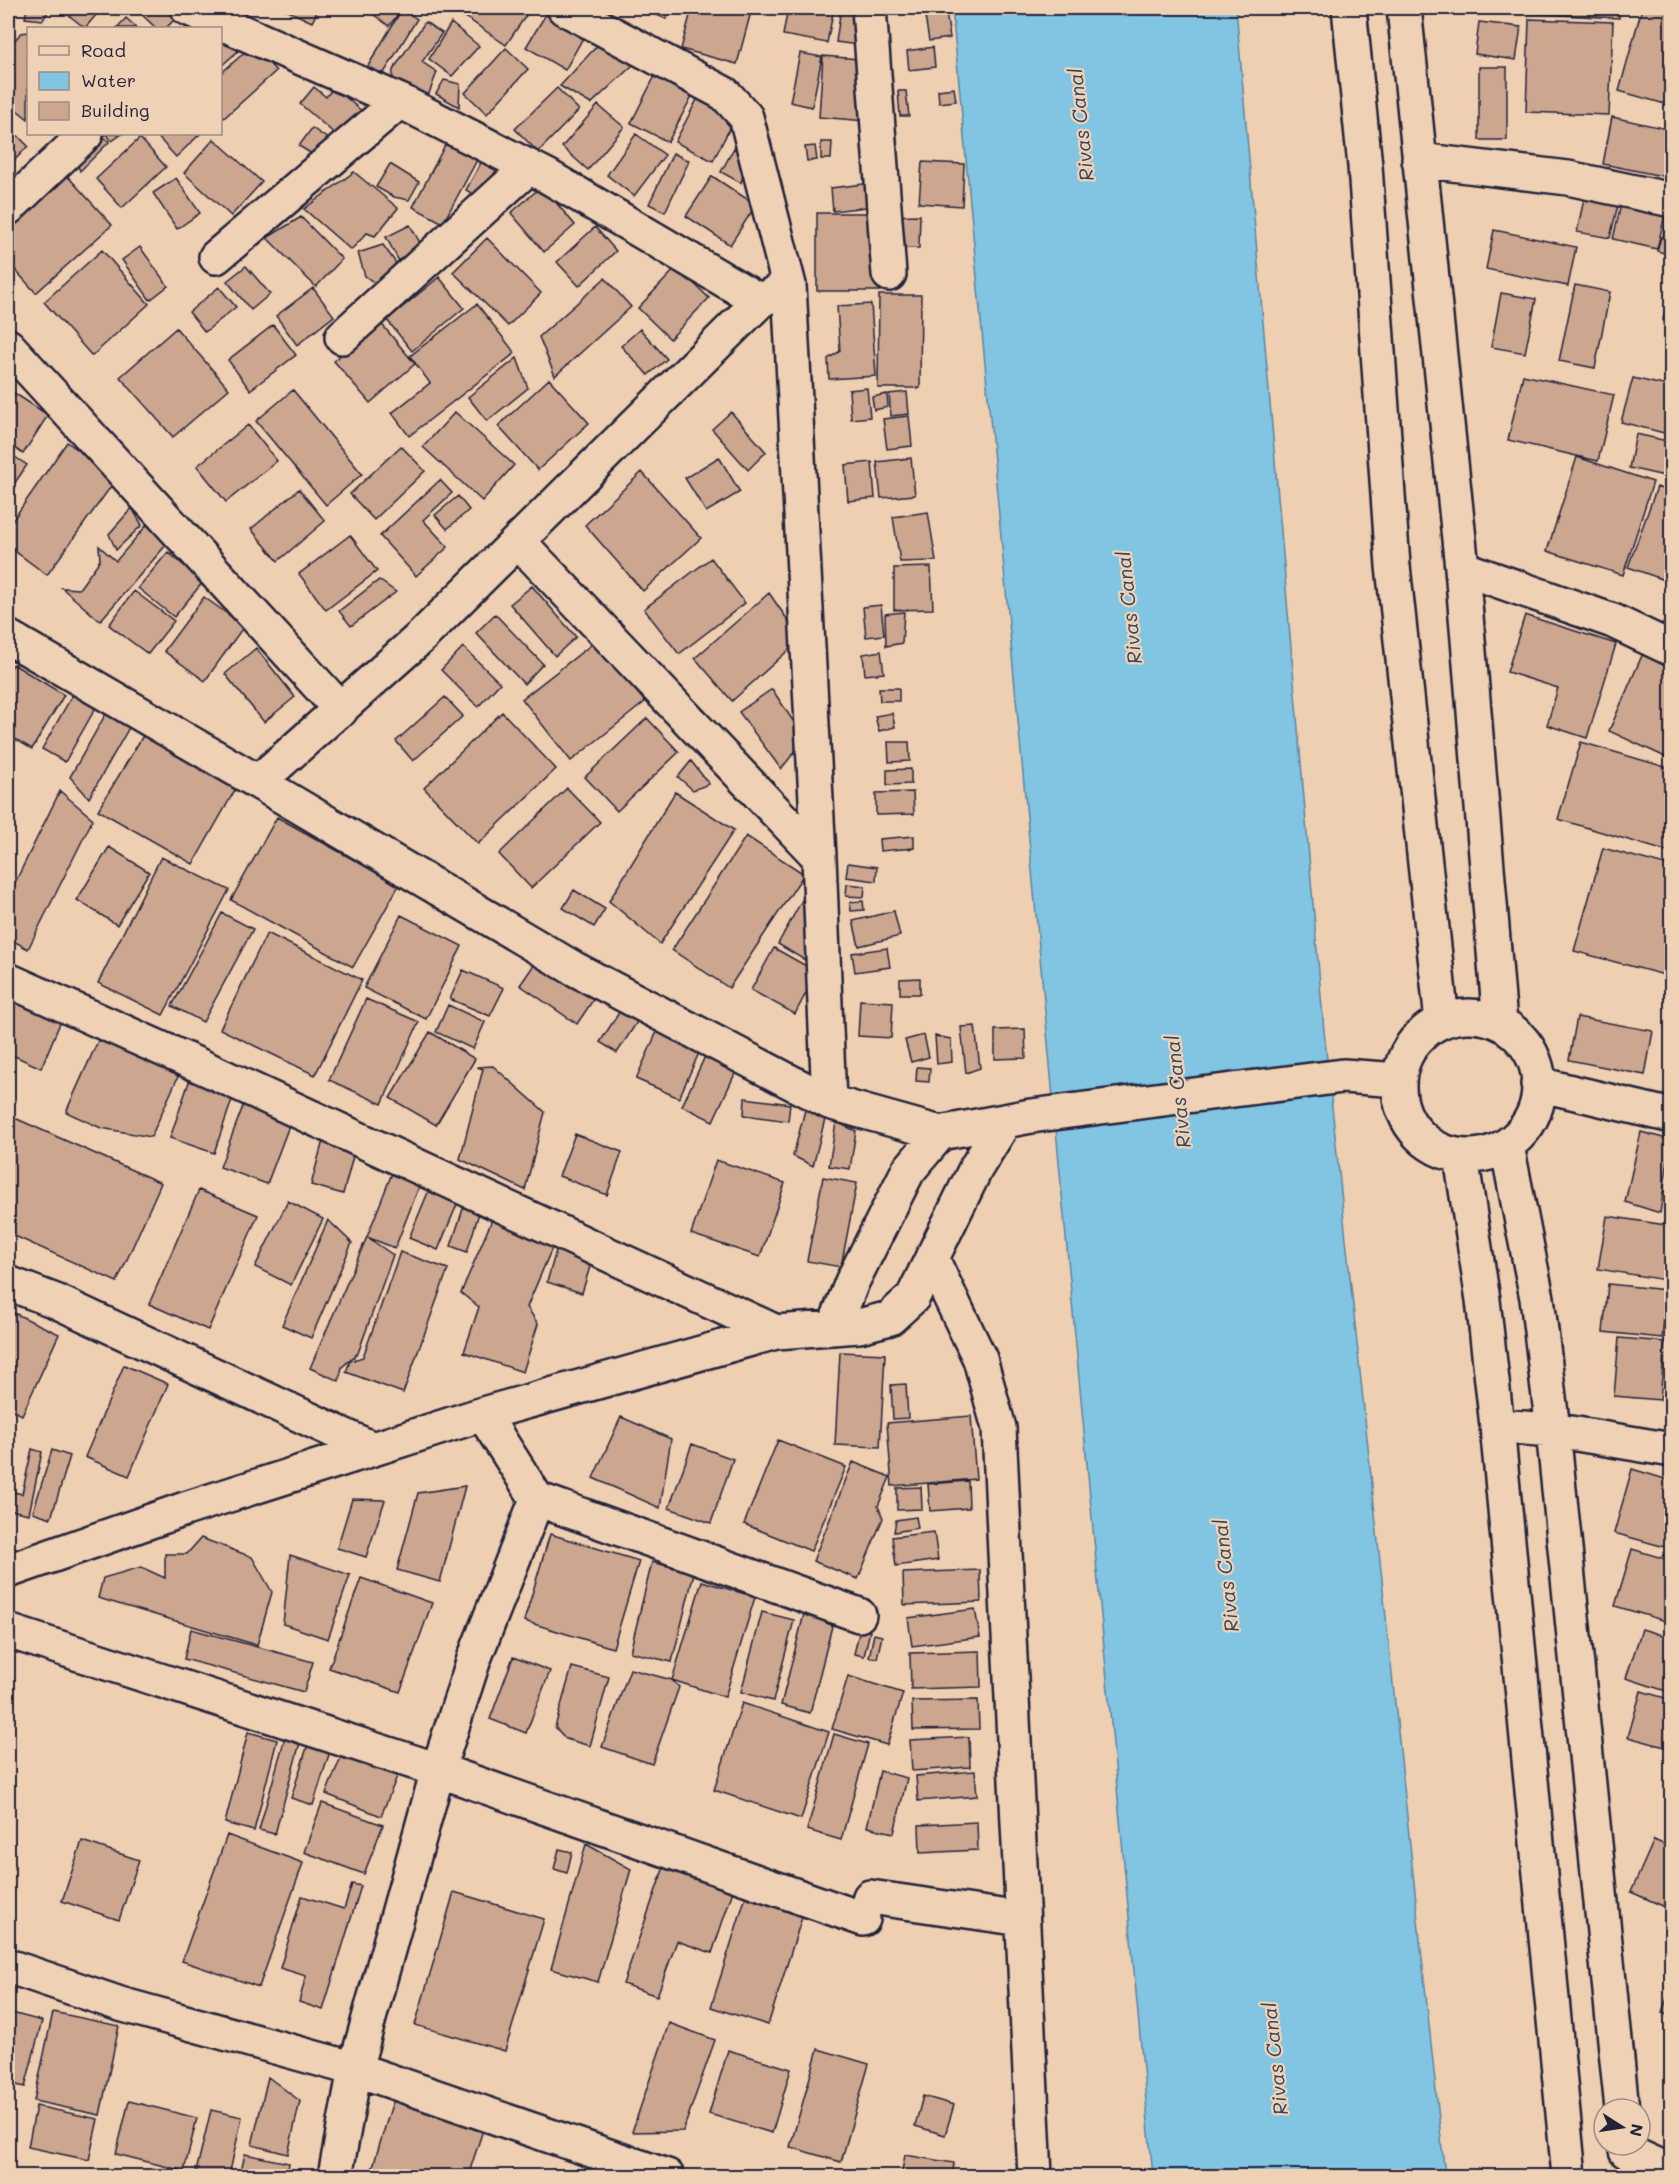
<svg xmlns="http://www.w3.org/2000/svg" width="1679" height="2184" font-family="Mali,sans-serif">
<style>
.water{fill:#81c5e2;stroke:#5b849f;stroke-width:1.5}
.building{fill:#cca68e;stroke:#22223b;stroke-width:1.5}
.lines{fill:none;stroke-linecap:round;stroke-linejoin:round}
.minor-casing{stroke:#22223b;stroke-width:38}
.minor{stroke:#efd2b5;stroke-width:33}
.labels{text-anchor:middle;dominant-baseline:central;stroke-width:4.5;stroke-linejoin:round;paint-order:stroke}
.water-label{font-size:20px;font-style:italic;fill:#35435c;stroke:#efd2b5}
</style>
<rect width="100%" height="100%" fill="#efcfb1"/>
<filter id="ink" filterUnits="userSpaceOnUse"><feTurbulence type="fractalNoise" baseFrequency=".0167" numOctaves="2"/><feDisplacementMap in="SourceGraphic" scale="12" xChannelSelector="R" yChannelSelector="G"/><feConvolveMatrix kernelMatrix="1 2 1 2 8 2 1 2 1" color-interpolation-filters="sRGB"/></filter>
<g filter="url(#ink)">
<path class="water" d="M952,8H1236L1324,1031L1445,2176H1153Z"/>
<path class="building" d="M27,8H50L43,20L25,18Z
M70,8H102L85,28L66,13Z
M135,8H173L180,14L166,28H156Z
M282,8H319L312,22Z
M365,8H403L389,26Z
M470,8H531L506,45L464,16Z
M641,8H671L666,19Z
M692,8H752L737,64L681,49Z
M788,8H834L827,43L783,35Z
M841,8H864L858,45L836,42Z
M1521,8H1620L1619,18L1521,13Z
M1642,8H1672V106L1619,91Z
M402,9L417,19L384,73L365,71Z
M946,12L950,38L929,41L925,16Z
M546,14L584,36L565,70L526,47Z
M126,18L137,28H117Z
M1529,19L1613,22L1609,115L1526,112Z
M425,22L442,33L422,62L437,72L427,99L392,85L393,70Z
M1479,22L1521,27L1516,60L1475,54Z
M451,23L479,46L452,76L429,59Z
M220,30L238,51L220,67Z
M28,32V119L8,103V89L14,78L8,74V48L21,33Z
M606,36L633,65L591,104L560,86Z
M253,45L276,71L224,118L220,114V74Z
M933,47L935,67L909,70L907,51Z
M506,48L528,69L487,114L465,93Z
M800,53L822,57L812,107L790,102Z
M823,56L871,60L866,121L819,117Z
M1479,67H1507V140H1479Z
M658,70L695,90L668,142L631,123Z
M444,80L460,84L459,107L436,94Z
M314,87L326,97L334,87L365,114L342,140L300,104Z
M557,88L579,110L538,152L515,129Z
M954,88L956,101L939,103L938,90Z
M898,91H906L909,116H900Z
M701,92L738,112L713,161L675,142Z
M598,105L624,127L588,170L562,147Z
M1612,117L1672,130V178L1603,164Z
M8,126L28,146L8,167Z
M312,128L334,143L320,159L299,146Z
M101,134L109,142L80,171L72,151Z
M106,134H122L112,141Z
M155,134H200L176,157Z
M636,134L665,155L634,196L607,175Z
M140,138L166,167L122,208L96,179Z
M214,139L262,182L231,216L184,173Z
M821,142H832L831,159H821Z
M446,143L477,160L443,223L413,207Z
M815,146L817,160L807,161L805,147Z
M734,148L747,160L741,183L721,172Z
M673,153L689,161L665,212L649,204Z
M482,161L497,169L480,198L466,190Z
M922,162L964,164L962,206L919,203Z
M390,164L419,182L409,200L394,197L376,187Z
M61,169L112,225L36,293L8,262V218Z
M354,172L398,208L375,236L367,233L351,250L304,209Z
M712,176L756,205L730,245L686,216Z
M176,178L200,213L177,229L153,193Z
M872,183L874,206L833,211L831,188Z
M542,186L575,225L544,252L511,213Z
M1586,189L1620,196L1610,238L1577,232Z
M1623,196L1667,207L1657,249L1613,239Z
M1669,209L1672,210V238L1663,237Z
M817,213H880V291H817Z
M920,215L919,248L883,249L882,216Z
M301,217L342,259L316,287L267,238Z
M410,225L424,250L400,263L386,237Z
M595,227L616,251L579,286L557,262Z
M1494,230L1576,247L1568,286L1486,269Z
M1661,237L1672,239V255L1657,251Z
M487,238L541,293L508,326L453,272Z
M383,245L396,263L379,286L365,276L358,253Z
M140,247L168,286L150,300L122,260Z
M102,250L149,304L92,356L44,302Z
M246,266L270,294L251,310L227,281Z
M677,267L709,298L670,339L638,308Z
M439,277L464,308L412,351L387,320Z
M605,278L631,307L555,376L539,337Z
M1672,283V322L1663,320Z
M1575,285L1610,292L1595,368L1559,361Z
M219,287L236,307L205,332L189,312Z
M313,288L334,316L297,345L276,316Z
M1501,293L1536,299L1525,353L1491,347Z
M879,295H921L920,388H878Z
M477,304L515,353L409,436L392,413L430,383L410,356Z
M871,304L876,376L829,379L828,359L840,351L837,306Z
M379,321L415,364L370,403L334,361Z
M273,325L296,355L250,390L228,360Z
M176,328L229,389L173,437L120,377Z
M640,329L667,359L648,375L621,346Z
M517,358L528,388L487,421L468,397Z
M1523,375L1614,395L1598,461L1508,440Z
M1633,378L1672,387V435L1621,422Z
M549,379L589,423L538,470L498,426Z
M867,388L870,417L851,419L849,390Z
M8,389L48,415L23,454L8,443Z
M293,390L362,474L326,505L256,421Z
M907,392L909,414L891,416L889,394Z
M887,394L888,407L874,410L872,397Z
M455,412L514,465L482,501L423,447Z
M731,412L766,452L748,470L712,429Z
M909,416L912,446L887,449L883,419Z
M248,425L277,461L226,502L197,466Z
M1636,434L1672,442L1669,477L1629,468Z
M67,442L117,478L47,575L8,546V527Z
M401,446L425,471L374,520L350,494Z
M15,457L27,465L8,493V468Z
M719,457L740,492L706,512L685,478Z
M1577,457L1653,482L1623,575L1547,551Z
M911,458L915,495L881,498L877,462Z
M872,462L875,498L848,501L845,465Z
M642,472L701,538L643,591L585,525Z
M440,480L452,493L423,520L448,547L416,576L380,536Z
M1657,487L1672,493L1670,582L1628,567Z
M299,489L325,521L278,561L251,529Z
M458,496L469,510L447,529L435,515Z
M132,508L142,525L116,550L109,534Z
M928,512L936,561L900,562L893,517Z
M152,519L173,537L100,621L62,588L79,589L100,560L99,546L116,561Z
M350,535L377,571L326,610L299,574Z
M168,552L203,582L174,617L138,588Z
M711,558L745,603L679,654L644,609Z
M931,567L933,609L894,610V568Z
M379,580L396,592L351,626L339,611Z
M532,586L576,637L555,656L510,604Z
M134,591L174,621L148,654L109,625Z
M769,593L801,639L732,701L695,658Z
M204,597L244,626L205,681L164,651Z
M881,605L884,635L866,637L863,607Z
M904,612L902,643L886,646L885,614Z
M495,614L543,664L524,684L476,633Z
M1525,615L1616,644L1587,738L1547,725L1558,688L1507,672Z
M596,641L645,702L571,761L522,699Z
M463,647L500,683L478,707L441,670Z
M256,648L295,697L264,722L225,674Z
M881,651L884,673L865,675L863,654Z
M1644,651L1672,664V760L1609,731Z
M13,664L64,695L32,749L8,735V673Z
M77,687L100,700L65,762L42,749Z
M879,688H899V701H880Z
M772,689L805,739L781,769L739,712Z
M445,697L463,716L413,761L396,741Z
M108,710L131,724L89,798L70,777Z
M502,712L556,769L478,844L424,788Z
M892,713L895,727L879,731L875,716Z
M647,718L679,752L617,811L585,777Z
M147,729L240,781L193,864L98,810Z
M888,742H909L910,761L889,762Z
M1581,742L1672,769V853L1558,819Z
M691,761L709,784L693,790L678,777Z
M911,769V784L887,785V770Z
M567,788L600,822L531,888L499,854Z
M60,791L93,819L28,949L8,938V897Z
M675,792L734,830L660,944L609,901Z
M913,792L914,814L876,815V793Z
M277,817L399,885L353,967L231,900Z
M746,836L804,874L729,988L672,950Z
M914,836V848L880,851L879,839Z
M109,847L149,872L117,925L77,900Z
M1603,848L1672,867V977L1574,951Z
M161,857L229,890L163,1015L98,983Z
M848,863L877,867L876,881L846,877Z
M813,880L816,967L778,944Z
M847,884L865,886L864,897L846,896Z
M574,890L605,909L594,927L563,908Z
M863,901L864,910L851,911L850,902Z
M894,911L900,936L859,946L853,921Z
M222,913L253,929L203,1022L172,1006Z
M401,915L462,946L426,1019L364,988Z
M267,933L362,980L315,1075L220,1029Z
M774,948L817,972L795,1014L751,990Z
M887,948L890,967L855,972L852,953Z
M540,956L599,991L577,1024L520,985Z
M463,970L504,988L490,1016L450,999Z
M21,975L66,1009L41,1068L8,1053V1007Z
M920,978V994H900V979Z
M366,999L419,1022L382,1104L329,1080Z
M860,1000L893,1002L891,1038L858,1036Z
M448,1005L485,1022L473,1049L436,1032Z
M622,1008L639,1019L617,1053L600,1042Z
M1577,1017L1653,1031L1645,1075L1569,1060Z
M106,1023L186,1059L151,1137L101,1128L66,1112Z
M975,1026L980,1068L966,1073L961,1027Z
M659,1027L702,1046L679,1098L636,1079Z
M1025,1029L1026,1058L995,1059V1030Z
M430,1032L475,1059L436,1125L390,1098Z
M924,1035L929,1057L911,1062L905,1040Z
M935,1036L951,1039L952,1062L937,1064Z
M707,1052L738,1067L713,1121L682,1106Z
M493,1066L545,1112L525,1190L460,1159L483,1069L477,1067Z
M194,1067L238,1082L214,1153L170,1138Z
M917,1067L930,1068L929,1082L916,1081Z
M251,1085L298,1102L267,1184L220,1167Z
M745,1098L790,1104L788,1121L744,1115Z
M805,1110L826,1115L813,1166L793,1156Z
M8,1115L161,1183L117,1282L8,1233Z
M836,1122L856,1131L850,1169L829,1166Z
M326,1129L355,1149L343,1194L311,1185Z
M1641,1132L1671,1140L1660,1213L1625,1202Z
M575,1134L622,1152L607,1195L559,1176Z
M403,1145L431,1156L395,1248L367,1237Z
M716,1160L785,1183L760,1257L691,1234Z
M439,1166L468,1178L438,1250L409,1238Z
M823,1177L857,1183L841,1267L807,1261Z
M471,1184L486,1190L467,1252L451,1246Z
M505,1189L566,1215L527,1307L538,1324L523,1372L464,1352L479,1307L461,1293Z
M199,1190L258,1215L208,1330L149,1304Z
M288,1201L323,1219L291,1285L255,1267Z
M1607,1216L1672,1226L1665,1280L1598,1269Z
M328,1220L352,1243L311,1338L282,1325Z
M562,1230L598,1240L582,1293L547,1282Z
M367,1237L393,1255L358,1353L342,1367L339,1381L310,1368Z
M400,1252L448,1269L403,1393L346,1372L350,1361L363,1357Z
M1608,1284L1667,1290L1662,1338L1603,1332Z
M1672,1308V1404L1663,1403Z
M14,1313L59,1334L22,1415L8,1408V1325Z
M1619,1338L1665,1342L1660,1400L1614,1396Z
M840,1352L885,1354L880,1447L835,1445Z
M124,1365L168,1384L129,1476L85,1457Z
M906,1384L908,1418L893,1419L891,1385Z
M971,1416L976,1479L892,1486L887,1423Z
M621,1417L671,1439L660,1508L593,1478Z
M778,1440L846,1467L811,1551L744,1524Z
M692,1444L733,1459L711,1523L669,1508Z
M32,1449L42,1452L29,1514L10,1510L14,1492L22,1494Z
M52,1450L70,1456L51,1518L33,1512Z
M853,1462L890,1477L878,1506L883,1518L858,1579L813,1561Z
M1632,1469L1672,1481V1549L1614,1533Z
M968,1481L969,1508L930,1511L928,1484Z
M465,1486L440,1582L397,1570L418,1493Z
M921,1487L922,1509L897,1510V1488Z
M352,1499L385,1500L366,1557L337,1548Z
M916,1517L918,1528L894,1532L896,1520Z
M934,1532L938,1560L896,1566L892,1537Z
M550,1534L639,1561L613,1648L524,1621Z
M201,1538L252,1557L272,1592L257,1645L98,1598L103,1578L141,1567L165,1578V1554H187Z
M1632,1549L1672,1561V1623L1615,1606Z
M290,1555L350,1575L328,1639L283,1624Z
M652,1562L694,1573L672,1662L630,1652Z
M980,1570L981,1602L904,1605L903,1573Z
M361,1578L432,1603L400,1692L329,1668Z
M702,1581L755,1597L725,1697L672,1680Z
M975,1609L980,1637L912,1646L908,1618Z
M805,1610L832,1626L810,1713L781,1705Z
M762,1612L794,1620L773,1701L741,1692Z
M191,1629L313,1662L304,1692L184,1659Z
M860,1629L870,1631L864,1656L854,1654Z
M1642,1629L1672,1638V1693L1626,1678Z
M874,1634L882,1636L877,1658L869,1657Z
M980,1651L981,1687L911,1689L910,1653Z
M513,1657L550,1671L526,1733L490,1719Z
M572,1667L609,1677L590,1746L566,1739L555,1727Z
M630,1669L672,1680L679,1687L652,1764L602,1747Z
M848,1676L903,1693L887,1745L832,1729Z
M1641,1691L1672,1700V1749L1628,1737Z
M978,1700L979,1729L913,1730L912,1701Z
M742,1703L829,1732L801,1819L714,1790Z
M248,1732L277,1740L254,1831L225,1823Z
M286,1734L301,1739L275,1834L259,1830Z
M834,1734L868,1744L841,1840L807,1830Z
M969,1737L970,1767L912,1771L910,1740Z
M309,1741L331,1748L313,1805L291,1798Z
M345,1747L400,1769L381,1816L326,1794Z
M880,1771L907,1778L894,1833L867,1827Z
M975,1771L977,1796L918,1801L916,1776Z
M322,1803L383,1825L364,1874L304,1852Z
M977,1822L978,1850L920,1853L919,1825Z
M227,1835L303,1863L259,1987L182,1961Z
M1654,1840L1672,1848V1910L1631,1892Z
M82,1841L139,1860L119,1920L62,1901Z
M586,1844L631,1869L598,1982L551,1969Z
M559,1849L572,1852L567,1873L554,1869Z
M666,1861L735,1885L712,1953L677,1941L657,1996L623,1984Z
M352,1884L361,1886L323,2010L299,2002L306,1976L280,1968L302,1896L344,1909Z
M454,1892L544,1919L505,2051L415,2025Z
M746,1896L803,1914L768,2025L711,2007Z
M1672,1985V2016L1662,2012Z
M8,2012L42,2021L25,2087L8,2083Z
M53,2012L119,2026L100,2115L34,2101Z
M669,2023L715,2040L683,2131L632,2132Z
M818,2049L869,2064L841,2162L790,2147Z
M728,2050L791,2069L772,2133L709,2114Z
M268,2077L300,2101L288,2154L252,2145Z
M923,2096L954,2105L945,2135L915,2126Z
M129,2101L197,2118L184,2171L116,2154Z
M393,2101L483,2130L468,2176H370Z
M36,2106L98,2119L89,2160L28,2147Z
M211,2110L242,2117L229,2176H195Z
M245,2154L289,2163L287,2176H240Z
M905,2155L954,2163L952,2176H901Z"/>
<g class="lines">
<defs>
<path id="minor" d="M187,8L400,101L547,176L760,301
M564,8L725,94L746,117L789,285
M869,8L889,274
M1349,8L1365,166L1393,566L1442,1021
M1404,8L1462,568L1500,1023
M1419,160L1568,178L1672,200
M8,208L86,134
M216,257L400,101
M342,337L529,167
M8,346L341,710
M518,541L819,857
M1462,568L1613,621L1672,649
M8,637L258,782L421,637L760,301L789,285L819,857L829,1102L940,1133
M258,782L573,968L829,1102
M8,980L207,1069L776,1332
M1399 1086a70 70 0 1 1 140 0a70 70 0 1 1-140 0Z
M1538,1084L1672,1116
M1507,1146L1537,1298L1553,1430L1622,2109
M1461,1157L1483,1300L1497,1426L1569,2176
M933,1261L980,1359L999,1428L1035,2176
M8,1283L58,1302L373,1449
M834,1328L852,1282L908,1171L940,1133L1031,1116L1343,1076L1399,1080
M1497,1426L1553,1430L1672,1450
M537,1499L859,1615
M8,1571L185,1509L483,1414L776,1332L859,1326L890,1318L913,1297L976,1168L1005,1121
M8,1631L438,1770L863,1919
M870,1897L1022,1919
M8,1966L120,2004L355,2069L438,1770L474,1659L537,1499L483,1414
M1626,2151L1672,2172
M335,2176L355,2069L667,2176"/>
</defs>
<use href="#minor" class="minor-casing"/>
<use href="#minor" class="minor"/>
</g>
</g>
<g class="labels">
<g class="water-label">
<text transform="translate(1080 125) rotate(-96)">Rivas Canal</text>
<text transform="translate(1128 608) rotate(-96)">Rivas Canal</text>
<text transform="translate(1177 1092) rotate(-96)">Rivas Canal</text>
<text transform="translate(1225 1576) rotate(-96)">Rivas Canal</text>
<text transform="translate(1274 2059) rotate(-96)">Rivas Canal</text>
</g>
</g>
<rect width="1679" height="2184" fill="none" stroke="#efd2b5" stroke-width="30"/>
<rect x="15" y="15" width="1649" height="2154" fill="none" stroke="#22223b" stroke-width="2" filter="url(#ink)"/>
<rect x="27" y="27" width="195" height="108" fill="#efd2b5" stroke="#9d8c84" stroke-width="1.5"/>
<rect x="39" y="46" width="30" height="9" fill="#efd2b5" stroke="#9d8c84" stroke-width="1.5"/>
<text x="81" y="57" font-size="18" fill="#22223b">Road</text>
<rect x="39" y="72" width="30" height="18" fill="#81c5e2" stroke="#9d8c84" stroke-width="1.5"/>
<text x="81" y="87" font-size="18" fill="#22223b">Water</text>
<rect x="39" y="102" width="30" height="18" fill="#cca68e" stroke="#9d8c84" stroke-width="1.5"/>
<text x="81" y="117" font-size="18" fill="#22223b">Building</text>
<g transform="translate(1622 2127) rotate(102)"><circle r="28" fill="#efd2b5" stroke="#9d8c84" stroke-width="1.5"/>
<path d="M0-4.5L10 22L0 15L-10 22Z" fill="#22223b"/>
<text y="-9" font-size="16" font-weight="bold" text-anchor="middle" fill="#22223b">N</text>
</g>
</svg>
